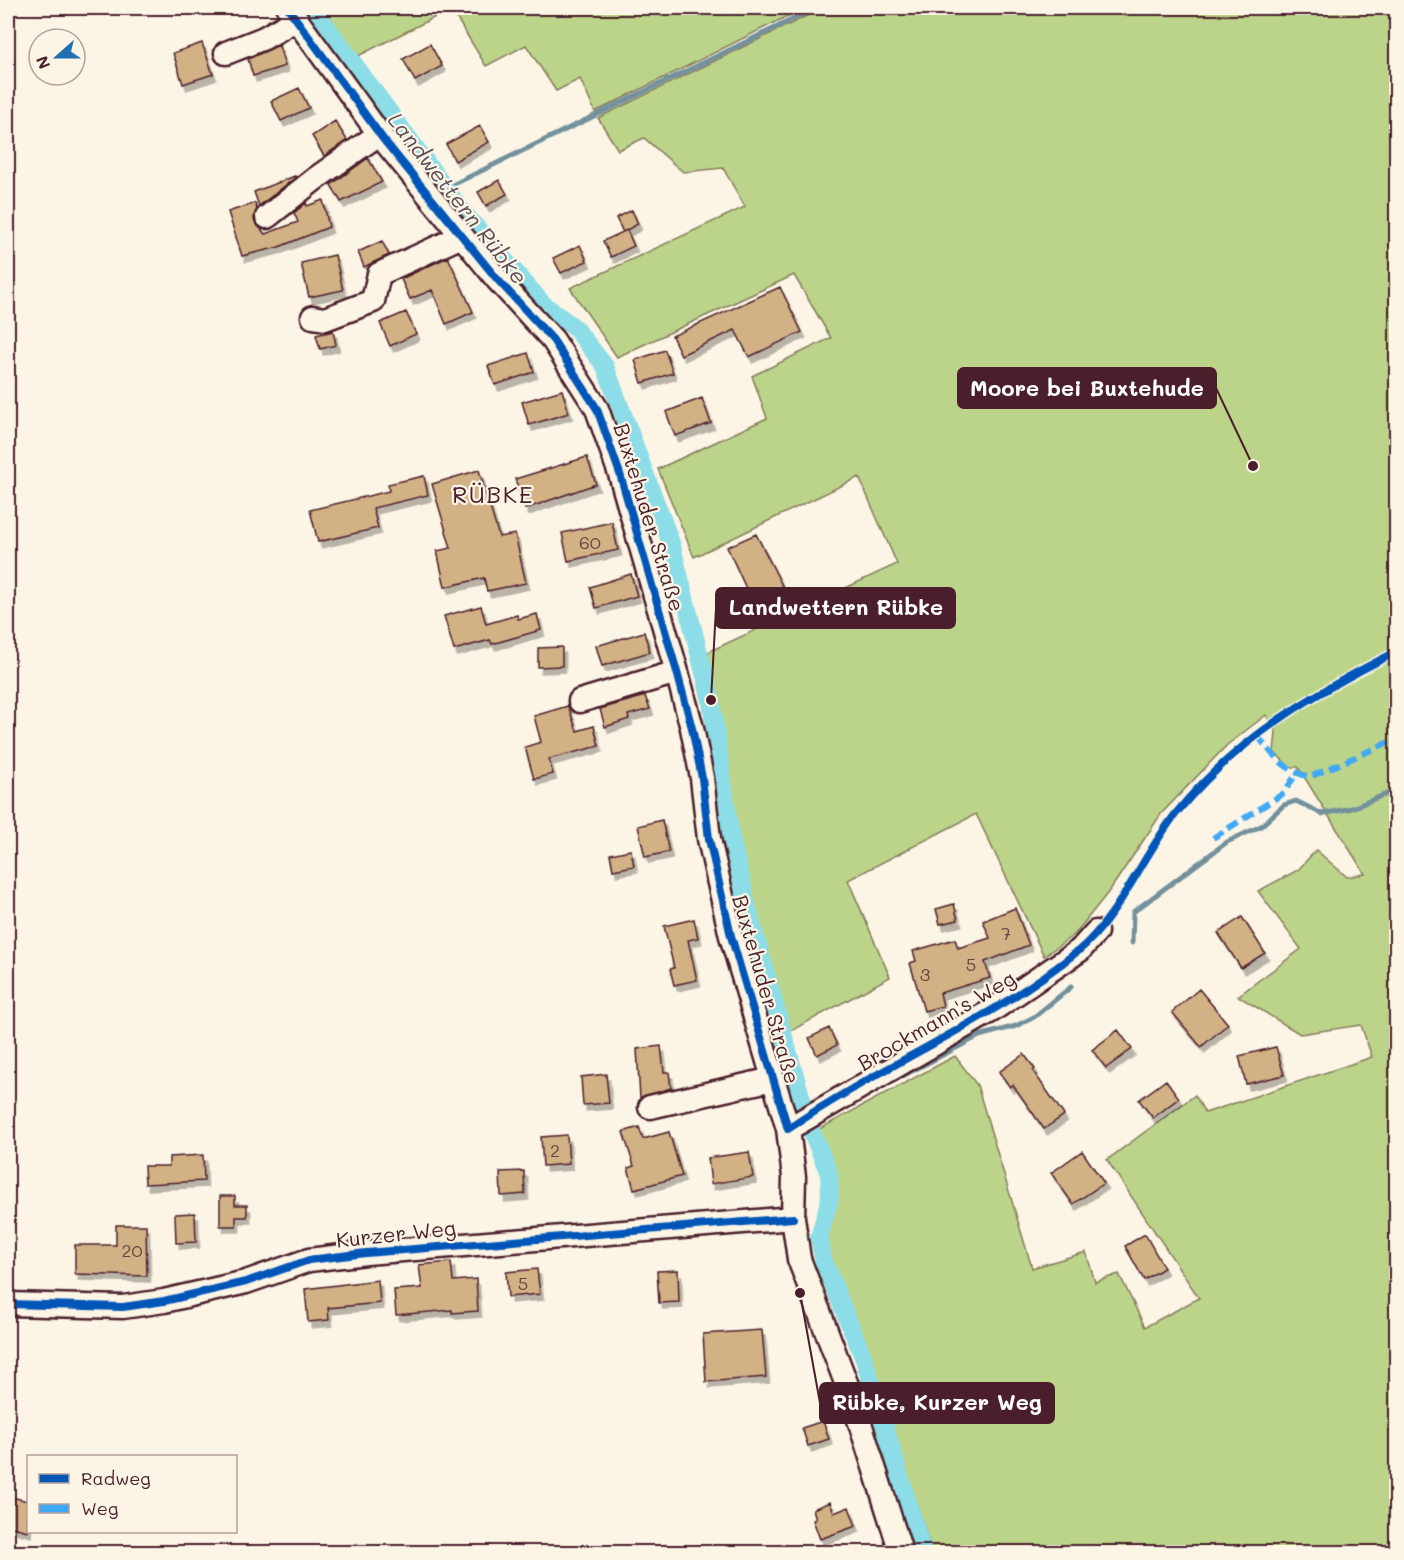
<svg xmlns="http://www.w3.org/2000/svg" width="1404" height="1560" font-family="Mali,sans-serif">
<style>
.green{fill:#bcd48a;stroke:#837a5a;stroke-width:1.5}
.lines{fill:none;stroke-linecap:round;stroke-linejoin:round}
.stream{stroke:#72919c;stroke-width:5}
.canal{stroke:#8cdde7;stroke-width:18}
.building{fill:#d2b185;stroke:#4a1f2b;stroke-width:1.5;filter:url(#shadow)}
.minor-casing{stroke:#4a1f2b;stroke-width:27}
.minor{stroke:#fcf5e5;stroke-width:22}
.quiet{stroke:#3fa9f5;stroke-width:6;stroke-dasharray:12 6;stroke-linecap:butt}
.cycleway-casing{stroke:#fcf5e5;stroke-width:11}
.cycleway{stroke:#0057b8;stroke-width:8}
.labels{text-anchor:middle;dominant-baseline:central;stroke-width:4.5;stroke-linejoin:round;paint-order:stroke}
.number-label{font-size:18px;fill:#6c4442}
.street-label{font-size:21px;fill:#4a1f2b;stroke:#fcf5e5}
.water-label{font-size:22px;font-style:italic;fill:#5a4e5a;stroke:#fcf5e5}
.quarter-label{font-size:24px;letter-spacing:1.5px;fill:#4a1f2b;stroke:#fcf5e5}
.leader{fill:none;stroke:#4a1f2b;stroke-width:2}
.callout-dot{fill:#4a1f2b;stroke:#fcf5e5;stroke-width:2}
.callout{fill:#4a1f2b;stroke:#4a1f2b;stroke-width:2}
.callout-label{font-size:22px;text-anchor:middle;font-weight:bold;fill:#fff}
</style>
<defs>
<filter id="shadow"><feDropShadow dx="3.5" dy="6" stdDeviation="0" flood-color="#0004"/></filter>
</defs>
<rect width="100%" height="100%" fill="#fcf5e5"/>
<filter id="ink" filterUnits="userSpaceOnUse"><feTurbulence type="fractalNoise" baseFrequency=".0167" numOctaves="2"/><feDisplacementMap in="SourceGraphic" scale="12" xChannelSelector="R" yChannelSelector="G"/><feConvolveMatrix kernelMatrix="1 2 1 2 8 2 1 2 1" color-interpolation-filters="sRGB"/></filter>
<g filter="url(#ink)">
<path class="green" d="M323,8H804L595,112L580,79L556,91L526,45L486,66L451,9L356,57Z
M823,8H1396V1552H932L872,1364L828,1261L823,1239L835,1201L834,1175L817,1130L955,1056L977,1085L1032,1268L1086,1252L1095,1282L1119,1274L1145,1327L1199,1298L1107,1160L1195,1095L1205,1113L1372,1057L1361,1025L1300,1034L1238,996L1301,949L1258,891L1298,870L1316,850L1347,877L1365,874L1298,767H1290L1274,752L1276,732L1266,715L1227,745L1161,814L1110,890L1075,934L1044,956L976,814L848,880L890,977L789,1032L758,920L733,814L706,653L897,564L859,477L694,557L658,469L767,418L752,376L831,338L794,275L617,357L570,288L745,207L723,168L683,172L644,138L618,150L598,118Z"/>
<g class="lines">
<path class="stream" d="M446,188L816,8
M1132,943L1133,912L1227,842L1261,826L1284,805L1296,801L1322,814L1352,808L1396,790
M891,1082L979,1036L1016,1026L1034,1017L1071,987"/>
<path class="canal" d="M313,8L462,211L543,304L575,328L605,366L671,543L711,700L731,838L751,921L810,1128L829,1173L830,1198L819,1238L824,1262L864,1359L923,1552"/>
</g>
<path class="building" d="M202,43L213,74L183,84L173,53Z
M430,44L442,66L415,81L403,59Z
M279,45L285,66L253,76L248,59Z
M299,88L309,108L281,121L271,101Z
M335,121L347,140L324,156L312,136Z
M480,126L489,142L455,161L446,144Z
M368,158L382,182L341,202L331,185Z
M295,176L296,177L259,206L254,192Z
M499,180L507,194L486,206L478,192Z
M323,200L329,227L279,247L242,256L228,212L255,203L257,209L254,220L265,234L298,222L294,213L306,203L307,206Z
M632,210L638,224L623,232L616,218Z
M627,230L634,246L611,257L603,241Z
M382,241L389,255L364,267L358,252Z
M580,245L587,261L561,273L553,258Z
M335,255L343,290L309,297L301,263Z
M448,257L473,312L446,324L432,290L410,299L401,279Z
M780,287L802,332L749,357L735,330L681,355L672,336Z
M406,312L416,334L390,346L380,323Z
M333,331L336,345L320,349L316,335Z
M665,350L673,373L642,383L635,360Z
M528,353L534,372L495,385L488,366Z
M562,390L569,413L529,425L522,402Z
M702,398L711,423L675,436L666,412Z
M587,457L596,484L525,509L515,479Z
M479,470L499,537L515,534L526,583L487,591L484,578L445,587L437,551L451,548L432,484Z
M424,476L428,495L373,508L378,528L318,542L310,510L389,491L388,484Z
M612,522L618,550L568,561L562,533Z
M756,534L787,595L756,610L727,547Z
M631,574L637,596L596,608L590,587Z
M481,606L486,624L517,615L518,619L537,614L541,630L492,644L490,640L454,650L444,616Z
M644,632L650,652L602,666L596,646Z
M562,647V666L538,667V648Z
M645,696L650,709L628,715L629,719L605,727L600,709Z
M568,706L577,731L594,726L599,746L549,759L553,774L534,779L525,747L541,742L534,716Z
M662,820L669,852L645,857L638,826Z
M631,850L634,866L613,870L610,854Z
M954,904L958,920L940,924L936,909Z
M1015,908L1029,945L985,962L990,978L940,993L943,1006L924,1011L910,963L916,961L913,951L955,939L958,948L990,938L983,921Z
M1242,917L1265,953L1241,968L1218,933Z
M694,919L698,938L688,940L697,980L674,985L670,969L674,968L664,926Z
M1199,989L1228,1024L1201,1047L1172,1012Z
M829,1028L837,1045L817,1055L809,1038Z
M1118,1030L1132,1049L1106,1068L1092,1050Z
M661,1046L664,1072H669L671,1088L640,1098L637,1049Z
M1276,1047L1284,1075L1246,1084L1239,1056Z
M1024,1054L1035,1069L1033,1071L1064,1115L1044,1129L1013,1085L1010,1087L999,1072Z
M606,1074L609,1103L583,1105L581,1077Z
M1166,1080L1179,1098L1153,1118L1139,1100Z
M639,1127L643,1139L669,1132L682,1176L634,1189L628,1168L634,1166L623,1132Z
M567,1135L569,1164L543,1166L541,1137Z
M1082,1151L1104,1183L1073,1204L1051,1173Z
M749,1152L753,1177L711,1184L708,1158Z
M203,1155L204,1181L145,1184L144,1166H169V1157Z
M524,1171L525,1194L501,1196L500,1172Z
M220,1196H235V1205H247V1217H236V1226H220Z
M195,1213L196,1242L176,1243L175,1214Z
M116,1225H146L147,1276L75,1274V1245H116Z
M1145,1234L1164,1268L1144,1280L1125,1246Z
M451,1262L453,1281L476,1279L478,1311L452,1313V1310L396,1315L394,1290L422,1288L419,1265Z
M537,1269L540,1294L508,1297L506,1272Z
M678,1270L679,1302L659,1303L657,1271Z
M378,1280L380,1303L328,1308L329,1320L308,1322L305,1289Z
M762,1330L766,1377L706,1382L703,1334Z
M823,1421L829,1439L808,1446L802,1428Z
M8,1496L28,1501V1531L8,1526Z
M830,1502L834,1513L849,1507L856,1526L820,1539L813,1520L816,1519L813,1509Z"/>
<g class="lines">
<defs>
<path id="minor" d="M288,8L383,139L497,279L553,340L597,409L620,474L677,672L692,728L702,778L709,839L731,936L788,1129L794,1177L793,1218L799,1259L853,1401L901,1552
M226,53L264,38L297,19
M267,217L315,179L379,134
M313,317L325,319L373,301L379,274L462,236
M580,701L677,672
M650,1107L773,1079
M788,1129L991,1011L1080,950L1096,932
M8,1304L123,1307L164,1301L246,1282L309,1260L366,1253L793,1218"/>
</defs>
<use href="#minor" class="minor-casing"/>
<use href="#minor" class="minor"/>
<path class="quiet" d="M1257,735C1272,754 1284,771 1310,777L1396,739
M1213,838L1284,793L1296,774"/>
<defs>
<path id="cycleway" d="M288,8L383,139L497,279L553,340L597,409L620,474L677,672L692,728L702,778L709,839L731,936L788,1129C881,1065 989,1023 1078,951C1119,918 1144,852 1178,811C1237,739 1314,693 1396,652
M8,1304L123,1307L164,1301L246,1282L309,1260L366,1253L793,1218"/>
</defs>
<use href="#cycleway" class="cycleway-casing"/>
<use href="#cycleway" class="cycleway"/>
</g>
</g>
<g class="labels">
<g class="number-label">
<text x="590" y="542">60</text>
<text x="1006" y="933">7</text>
<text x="971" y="964">5</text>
<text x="925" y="974">3</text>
<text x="555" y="1150">2</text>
<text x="132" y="1250">20</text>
<text x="523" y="1283">5</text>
</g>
<g class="street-label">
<text transform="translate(650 517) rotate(73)">Buxtehuder Straße</text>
<text transform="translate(767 989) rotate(74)">Buxtehuder Straße</text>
<text transform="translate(936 1020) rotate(-30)">Brockmann's Weg</text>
<text transform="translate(396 1233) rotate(-6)">Kurzer Weg</text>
</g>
<g class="water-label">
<text transform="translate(458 198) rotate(52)">Landwettern Rübke</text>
</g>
<g class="quarter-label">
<text x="493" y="493">RÜBKE</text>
</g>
</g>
<path class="leader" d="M1253 466L1216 388M711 700L716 608M800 1293L820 1403"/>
<g class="callout-dot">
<circle cx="1253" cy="466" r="6"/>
<circle cx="711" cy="700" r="6"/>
<circle cx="800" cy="1293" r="6"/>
</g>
<g class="callout">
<rect x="958" y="368" width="258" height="40" rx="6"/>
<rect x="716" y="588" width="239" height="40" rx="6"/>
<rect x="820" y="1383" width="234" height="40" rx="6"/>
</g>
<g class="callout-label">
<text x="1087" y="396">Moore bei Buxtehude</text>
<text x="836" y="615">Landwettern Rübke</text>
<text x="937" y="1410">Rübke, Kurzer Weg</text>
</g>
<rect width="1404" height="1560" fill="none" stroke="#fcf5e5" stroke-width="30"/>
<rect x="15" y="15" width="1374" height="1530" fill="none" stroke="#4a1f2b" stroke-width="2" filter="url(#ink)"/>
<rect x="27" y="1455" width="210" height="78" fill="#fcf5e5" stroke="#b59f9b" stroke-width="1.5"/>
<rect x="39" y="1474" width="30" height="9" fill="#0057b8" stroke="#b59f9b" stroke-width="1.5"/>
<text x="81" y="1485" font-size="18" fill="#4a1f2b">Radweg</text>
<rect x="39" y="1504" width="30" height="9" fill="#3fa9f5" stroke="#b59f9b" stroke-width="1.5"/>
<text x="81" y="1515" font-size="18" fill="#4a1f2b">Weg</text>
<g transform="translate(57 57) rotate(249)"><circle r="28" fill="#fcf5e5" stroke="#b59f9b" stroke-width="1.5"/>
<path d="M0-4.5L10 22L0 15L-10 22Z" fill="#1f6fb2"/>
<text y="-9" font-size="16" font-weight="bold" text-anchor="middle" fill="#4a1f2b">N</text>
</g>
</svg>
